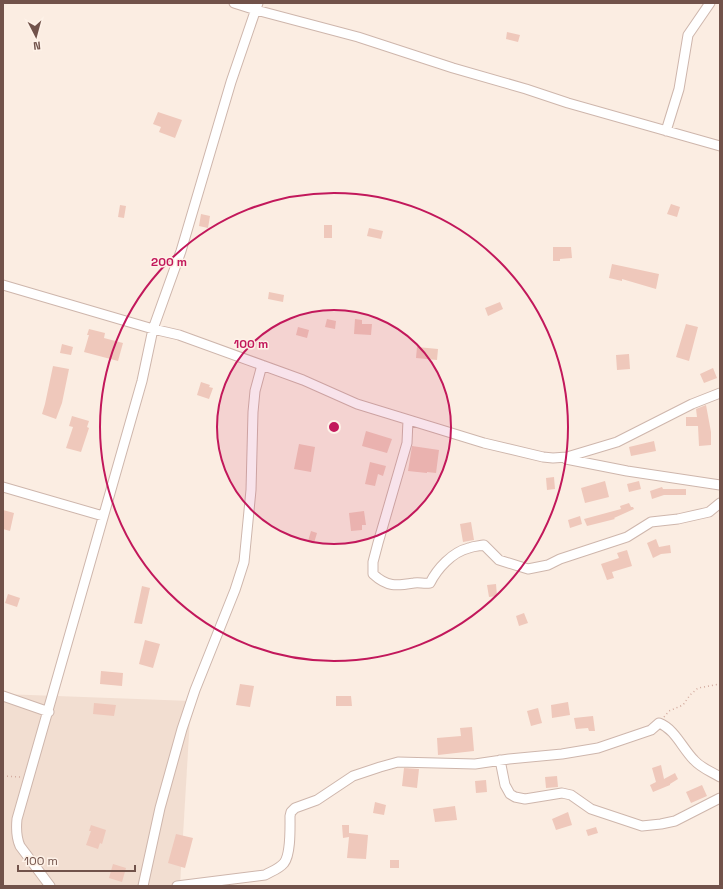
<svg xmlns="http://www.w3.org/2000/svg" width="723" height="889" font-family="'Space Grotesk',sans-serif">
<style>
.residential{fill:#f2ded1}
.building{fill:#efc8bb}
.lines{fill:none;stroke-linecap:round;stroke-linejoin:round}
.street-casing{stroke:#ceb6ac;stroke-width:11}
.path{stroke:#d3ab9f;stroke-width:1.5;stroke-dasharray:1 3;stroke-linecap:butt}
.street{stroke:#fff;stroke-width:9}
.ring{fill:none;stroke:#c2185b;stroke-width:2}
.centre{fill:#c2185b;stroke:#fef2e8;stroke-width:2}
.ring-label{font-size:12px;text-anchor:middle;font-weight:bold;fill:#c2185b;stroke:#fef2e8;stroke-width:3;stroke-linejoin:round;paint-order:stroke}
</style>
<rect width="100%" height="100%" fill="#fbede2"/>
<path class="residential" d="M3,694L191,701L180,886H3Z"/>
<path class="building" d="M507,32L520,35L518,42L506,39Z
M158,112L182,120L175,138L159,132L161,127L153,124Z
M671,204L680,207L677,217L667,214Z
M120,205L126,206L124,218L118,217Z
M201,214L210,216L208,228L199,226Z
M324,225H332V238H324Z
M369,228L383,231L381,239L367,236Z
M553,247H571L572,258L560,259V261H553Z
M612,264L659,274L656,289L622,279V281L609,278Z
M269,292L284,295L283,302L268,299Z
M500,302L503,309L488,316L485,308Z
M327,319L336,321L335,329L325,327Z
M355,319L362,320V324H372L371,335L354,334Z
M686,324L698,327L689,361L676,357Z
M298,327L309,330L307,338L296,335Z
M89,329L105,333L104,338L123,343L118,361L84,352L89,335H87Z
M62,344L73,347L71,355L60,353Z
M417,347L438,349L437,360L416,358Z
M629,354L630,369L617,370L616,355Z
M53,366L69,369L62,403L56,419L42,414L45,404Z
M713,368L717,378L704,383L700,374Z
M201,382L210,385L209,387L213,388L209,399L197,395Z
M706,405L711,432V445L699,446L698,426H686V417H697L696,409Z
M72,416L89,421L87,427L89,428L81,452L66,448L73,427L69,426Z
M366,431L392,439L387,453L362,446Z
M654,441L656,451L631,456L629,447Z
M299,444L315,447L311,472L294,469Z
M412,446L439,450L436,473L427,472V473L408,471Z
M370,462L386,466L383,476L378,474L375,486L365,484Z
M554,477L555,489L547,490L546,478Z
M605,481L609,497L585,503L581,488Z
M639,481L641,489L629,492L627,484Z
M662,487L663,489H686V495H664L652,499L650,491Z
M629,503L631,507H633L634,509L614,518L615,519L587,526L584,519L621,509L620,506Z
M3,510L14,513L10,531L3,529Z
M364,511L366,525H362V530L351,531L349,513Z
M580,516L582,524L570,528L568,520Z
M471,522L474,540L463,542L460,524Z
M311,531L317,533L314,543L308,541Z
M656,539L659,547L670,545L671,553L661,554L653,558L647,543Z
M627,550L632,566L612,572L614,578L607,580L601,564L619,558L617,553Z
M496,584L497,596L489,597L487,585Z
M142,586L150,588L142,624L134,623Z
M8,594L20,598L17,607L5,603Z
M524,613L528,623L519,626L516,616Z
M145,640L160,644L153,668L139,664Z
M101,671L123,673L122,686L100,684Z
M240,684L254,686L250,707L236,705Z
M336,696H351L352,706H336Z
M568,702L570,715L552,718L551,705Z
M94,703L116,705L114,716L93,714Z
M538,708L542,723L531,726L527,711Z
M593,716L595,731H589L588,728L576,729L574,718Z
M472,727L474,751L438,755L437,738L461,736L460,728Z
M661,765L664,779L675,773L678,779L670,784V785L653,792L650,785L656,782L652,768Z
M404,768L419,769L417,788L402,786Z
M557,776L558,787L546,788L545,777Z
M486,780L487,792L476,793L475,781Z
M702,785L707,796L691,803L686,792Z
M375,802L386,805L384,815L373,813Z
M455,806L457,820L435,822L433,809Z
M568,812L572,825L556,830L552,819Z
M91,825L106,830L102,844L100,843L98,849L86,845L91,831H89Z
M342,825H349V835V833L368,835L366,859L347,858L349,837L343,838Z
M596,827L598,833L588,836L586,830Z
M176,834L193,838L185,868L168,863Z
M390,860H399V868H390Z
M113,864L126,868L122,882L109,878Z"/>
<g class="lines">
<defs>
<path id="street" d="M234,3L256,10L358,37L453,68L526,89L568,103L720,146
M666,131L679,89L688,35L710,3
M3,285L153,329L179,335L303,380L357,404L484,443L543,457L553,458L567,457L617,442L692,404L720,393
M408,420L407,443L378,543L373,562V574C387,587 396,586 414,583C419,582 424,584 430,583C437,569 452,552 469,548C474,546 479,546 484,545L499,560L528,569L548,565L560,559L627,537L651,522L678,519L709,512L720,503
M566,459L627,471L720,485
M3,487L103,516
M3,696L49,712
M500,760L505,785L510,794L515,797L525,799L562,793L571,795L591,809L642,826L661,824L675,821L720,798
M50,886L20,846C16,837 16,829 17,819L142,381L153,329L181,251L231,82L258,3
M143,886L160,808L182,729L195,690L235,590L244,562L251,490L253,412L255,391L262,365
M177,886L265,875C272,871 279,869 284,863C291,854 290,828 290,816L291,812L295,808L317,800L353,776L380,767L398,762L475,764L509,759L562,754L598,748L651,730L659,723C675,729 682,748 694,760C701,768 710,771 720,777"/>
</defs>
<use href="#street" class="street-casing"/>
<path class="path" d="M664,717L669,711L683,705L690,695L698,688L720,684
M3,776L21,777"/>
<use href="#street" class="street"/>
</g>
<circle cx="334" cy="427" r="117" fill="#c2185b" fill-opacity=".12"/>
<g class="ring">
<circle cx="334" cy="427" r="117"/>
<circle cx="334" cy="427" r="234"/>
</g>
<circle cx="334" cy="427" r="6" class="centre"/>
<g class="ring-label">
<text x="169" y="266">200 m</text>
<text x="251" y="348">100 m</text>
</g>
<rect width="723" height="889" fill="none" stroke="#71524a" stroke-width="8"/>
<g transform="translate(36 36) rotate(174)" stroke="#fef2e8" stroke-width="3" paint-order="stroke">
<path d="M0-3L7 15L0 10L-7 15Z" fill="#71524a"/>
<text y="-6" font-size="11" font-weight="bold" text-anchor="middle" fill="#71524a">N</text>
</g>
<path d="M18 865v6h117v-6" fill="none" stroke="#71524a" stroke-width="2"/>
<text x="24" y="865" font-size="12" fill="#71524a" stroke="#fef2e8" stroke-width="3" paint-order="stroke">100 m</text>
</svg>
